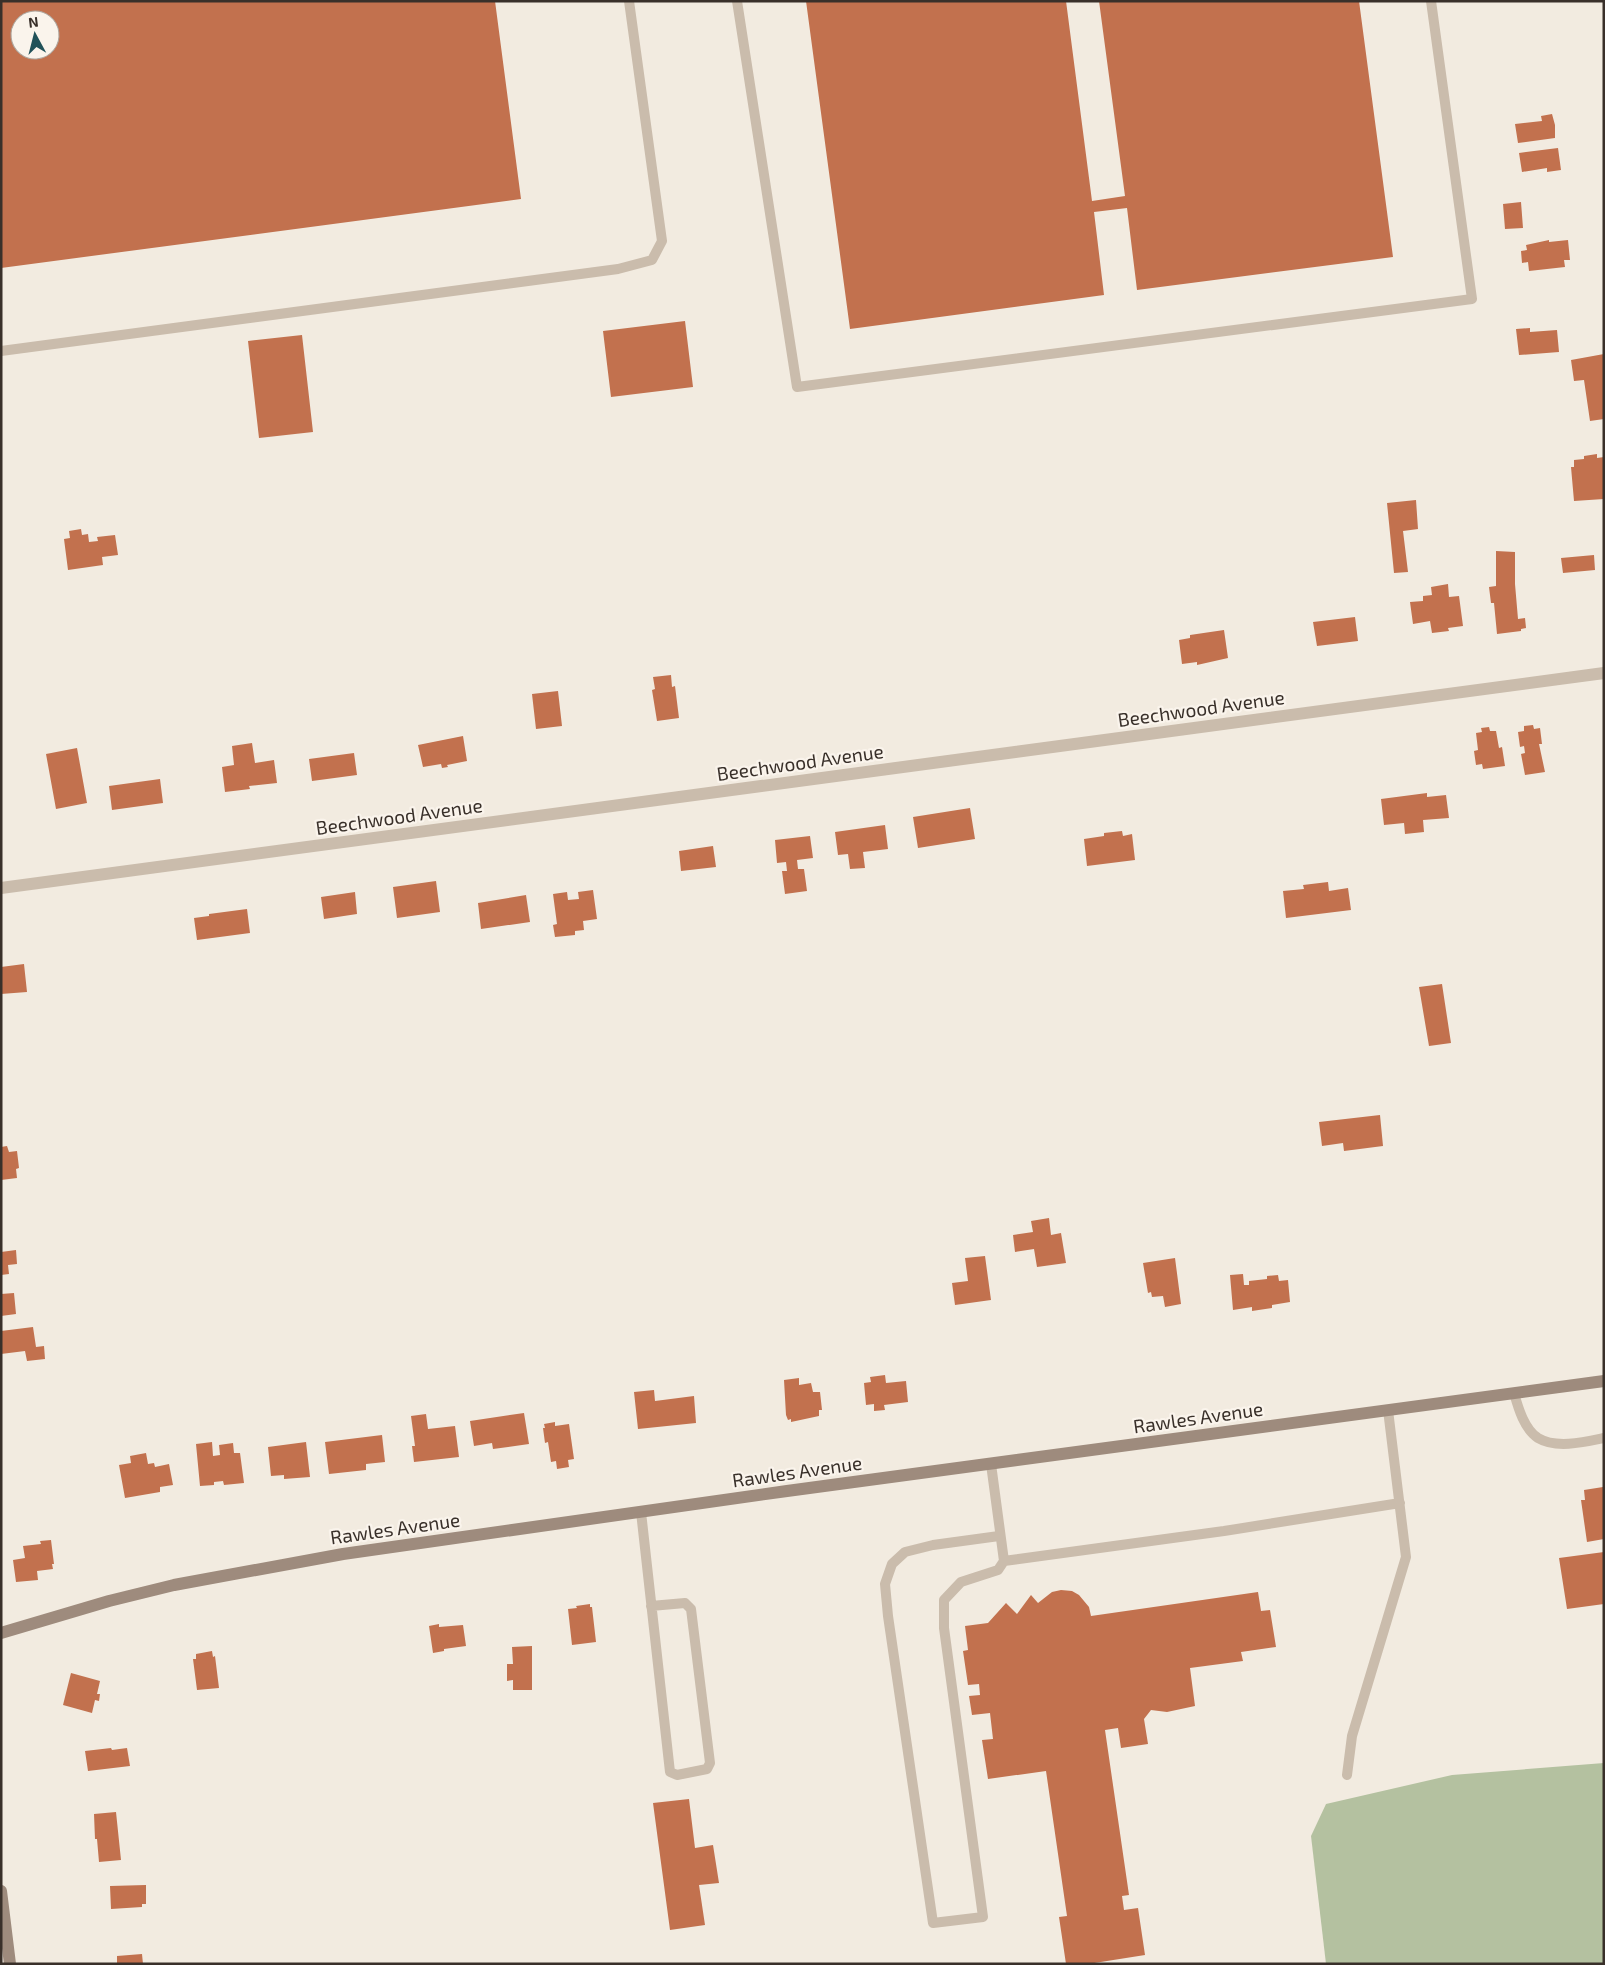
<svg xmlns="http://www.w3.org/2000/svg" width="1605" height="1965" font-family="'Exo 2',sans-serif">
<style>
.green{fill:#b4c1a0}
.building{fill:#c2714e;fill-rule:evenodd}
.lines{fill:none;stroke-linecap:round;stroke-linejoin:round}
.lane{stroke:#cabcac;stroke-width:10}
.street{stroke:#cabcac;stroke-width:12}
.secondary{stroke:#9e8b7d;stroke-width:12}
.labels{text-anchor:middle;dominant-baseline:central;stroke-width:4.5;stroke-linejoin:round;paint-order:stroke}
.street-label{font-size:19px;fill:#39302a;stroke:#faf4ec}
</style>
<rect width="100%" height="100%" fill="#f2ebe0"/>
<path class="green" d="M1604,1763V1964H1326L1311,1836L1326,1804L1452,1775Z"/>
<path class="building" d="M1,1H495L521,199L1,268ZM20,20H50V50H20Z
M806,1H1066L1092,201L1125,196L1099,1H1359L1393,257L1137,290L1127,208L1094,212L1104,295L850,329Z
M1552,114L1555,125V138L1518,143L1515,124L1542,121L1541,116Z
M1558,148L1561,170L1547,172V168L1522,172L1519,153Z
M1521,202L1523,228L1505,229L1503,204Z
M1549,240V242L1568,240L1570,260H1564L1565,267L1529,271L1528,262L1522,263L1521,251L1527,250L1526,245Z
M685,321L693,387L611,397L603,331Z
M1530,328V332L1557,330L1559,352L1519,355L1516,329Z
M302,335L313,432L259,438L248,341Z
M1604,354V419L1590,421L1584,380L1574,381L1571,360Z
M1597,454V458L1604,457V499L1574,501L1571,467H1574V460L1584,459V456Z
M1416,500L1418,529L1403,531L1408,572L1394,573L1387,503Z
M81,529L82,535L88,534L89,542L98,541L97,537L115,535L118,555L102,557L103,565L68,570L64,539L70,538L69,531Z
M1496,551L1515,552V584L1518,619L1525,618L1526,628L1521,629V631L1497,634L1494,603H1491L1489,587L1496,586Z
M1594,555L1595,570L1563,573L1561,558Z
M1448,584L1449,597L1459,596L1463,626L1448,628L1449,631L1432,633L1430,621L1413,624L1410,602L1423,601V596L1432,595L1431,587Z
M1355,617L1358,641L1317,646L1313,622Z
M1224,630L1228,658L1197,665V662L1182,664L1179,640L1190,638V635Z
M671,675L672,687L675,686L679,718L657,721L652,690L655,689L653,677Z
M558,691L562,726L536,729L532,694Z
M1533,725L1534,729L1540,728L1542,744H1539L1545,772L1525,775L1521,754L1525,753L1524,746L1520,747L1518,732L1524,731V726Z
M1489,727L1490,731H1496L1499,748L1502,747L1505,766L1483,769L1482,764L1476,765L1474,751L1478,750L1476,733L1482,732L1481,728Z
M463,736L467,761L447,765L448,767L442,768L441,764L423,767L418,745Z
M252,743L255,763L274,760L277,783L249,786L250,789L225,792L222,767L234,765L232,746Z
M77,748L87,803L56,809L46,754Z
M354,753L357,775L312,781L309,759Z
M160,779L163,803L112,810L109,786Z
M1427,793V797L1446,795L1449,818L1423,820L1424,832L1405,834L1404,823L1384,825L1381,799Z
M970,808L975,839L918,848L913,817Z
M885,825L888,849L863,852L865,868L850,869L848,854L838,855L835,832Z
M1122,831L1123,836L1132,834L1135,860L1087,866L1084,839L1104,836V833Z
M810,836L813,858L797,860L798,869H804L807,891L785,894L782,871H787L786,862L777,863L775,840Z
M713,846L716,867L681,871L679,851Z
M436,881L440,912L397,918L393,887Z
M1328,882L1329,891L1348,888L1351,910L1286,918L1283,891L1304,889L1303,885Z
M593,890L597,919L583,921L584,930L575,931V935L555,937L553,925L557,924L553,894L567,892L568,900L579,899L578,892Z
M355,892L357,914L324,919L321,897Z
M526,895L530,922L481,929L478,903Z
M247,909L250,933L197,940L194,918L209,916V914Z
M24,964L27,992L1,994V967Z
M1442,984L1451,1043L1429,1046L1419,987Z
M1380,1115L1383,1146L1344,1151L1343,1143L1322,1146L1319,1122Z
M7,1146L9,1152L17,1151L19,1168L16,1169L17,1178L1,1180V1147Z
M1049,1218L1051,1235L1061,1233L1066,1263L1037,1267L1034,1249L1015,1252L1013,1235L1033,1232L1031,1221Z
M16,1250L17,1264L8,1265L9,1274L1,1275V1252Z
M985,1256L991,1300L955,1305L952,1283L968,1281L965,1258Z
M1175,1258L1181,1304L1165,1307L1163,1296L1152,1297L1151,1292L1148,1293L1143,1263Z
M1243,1274L1244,1285H1249V1281L1267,1279V1276L1278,1275L1279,1281L1288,1280L1290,1302L1272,1305V1308L1252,1311V1307L1233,1310L1230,1275Z
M14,1293L16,1314L1,1316V1294Z
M33,1327L36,1347L44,1346L45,1359L27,1361L25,1351L1,1354V1331Z
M885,1375L886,1383L906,1381L908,1402L884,1405L885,1410L874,1411V1404L866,1405L864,1383L871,1382L870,1377Z
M799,1378V1385L811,1383L813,1392H820L822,1410H819V1416L791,1422V1419L788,1420L786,1415L784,1380Z
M654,1390L655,1401L694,1396L696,1423L638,1429L634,1392Z
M524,1413L529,1444L493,1449L492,1443L474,1446L470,1421Z
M426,1414L428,1429L455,1426L459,1457L414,1462L412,1446H415L411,1416Z
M555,1422V1426L569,1424L574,1459L568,1460L569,1467L557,1469L556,1461L551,1462L548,1442L545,1443L543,1428H545L544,1424Z
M382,1435L385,1462L366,1464V1470L329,1474L325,1442Z
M212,1442L213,1456L220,1455L219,1445L233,1443L234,1453H240L244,1483L224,1485L223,1481L214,1482V1485L200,1486L196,1444Z
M306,1442L310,1477L284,1479V1475L271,1476L268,1447Z
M146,1453L148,1464L154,1463L155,1467L169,1464L173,1485L160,1487V1492L125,1498L119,1465L131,1463L130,1456Z
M1603,1487L1604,1539L1587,1542L1581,1500H1585L1584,1490Z
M51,1540L54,1564H52L53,1569L37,1571L38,1580L16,1582L13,1560L25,1558L23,1546L41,1544L40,1541Z
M1604,1552V1604L1567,1609L1559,1558Z
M1061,1590L1072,1591L1079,1595L1089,1607L1091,1616L1258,1592L1261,1611L1270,1610L1276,1647L1241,1652L1243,1661L1190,1668L1195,1706L1167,1712L1151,1710L1144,1719L1148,1744L1121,1748L1118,1728L1105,1730L1129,1895L1122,1896L1124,1910L1138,1908L1145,1955L1088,1964H1066L1059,1917L1067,1916L1046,1771L988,1779L982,1740L993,1739L990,1713L972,1715L969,1696L980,1695L979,1684L968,1685L963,1651L968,1650L965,1626L988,1623L1006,1603L1017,1614L1031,1595L1038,1603L1052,1592Z
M590,1604V1607H592L596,1642L572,1645L568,1609L577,1608L576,1606Z
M439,1624V1627L463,1625L466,1646L444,1649V1651L433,1653L429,1626Z
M532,1646V1690H513V1680L507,1681V1664H513L512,1647Z
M212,1651L213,1657L215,1656L219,1688L197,1690L193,1659H196V1654Z
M71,1673L100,1681L97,1694H100L99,1701L95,1700L92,1713L63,1705Z
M111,1748L112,1750L127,1748L130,1766L88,1771L85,1751Z
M689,1799L695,1848L713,1845L719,1883L699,1885L705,1925L670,1930L653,1803Z
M116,1812L121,1860L99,1862L97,1839H95L94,1814Z
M146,1885V1904H142V1907L111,1909L110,1886Z
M142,1954L143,1964H117V1956Z"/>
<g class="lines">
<path class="lane" d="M737,1L797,387L1472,299L1431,1
M1,351L618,269L652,260L662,241L629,1
M1514,1393C1518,1407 1524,1429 1538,1438C1556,1449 1585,1442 1604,1438
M991,1464L1004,1561L1224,1531L1400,1503
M641,1512L670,1772L677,1775L707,1769L710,1763L691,1609L685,1603L651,1606
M999,1536L933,1545L905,1552L892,1564L885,1584L888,1616L933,1923L983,1917L944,1628V1600L961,1582L998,1570L1004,1561
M1347,1775L1352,1736L1406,1557L1388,1410"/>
<path class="street" d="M1,888L1604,673"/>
<path class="secondary" d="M1,1633L109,1601L174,1585L343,1554L787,1491L1604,1381
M1,1891L10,1964"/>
</g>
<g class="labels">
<g class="street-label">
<text transform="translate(1201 708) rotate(-8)">Beechwood Avenue</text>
<text transform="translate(800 762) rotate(-8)">Beechwood Avenue</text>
<text transform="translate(399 816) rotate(-8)">Beechwood Avenue</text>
<text transform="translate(1198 1417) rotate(-8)">Rawles Avenue</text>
<text transform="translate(797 1471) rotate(-8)">Rawles Avenue</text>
<text transform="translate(395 1528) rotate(-8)">Rawles Avenue</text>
</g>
</g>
<rect width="1605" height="1965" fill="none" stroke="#39302a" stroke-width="5"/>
<g transform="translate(35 35) rotate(353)"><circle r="24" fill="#faf4ec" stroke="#ada69e"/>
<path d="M0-4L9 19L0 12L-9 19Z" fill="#215259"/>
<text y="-8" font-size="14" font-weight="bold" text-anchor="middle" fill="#39302a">N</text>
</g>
</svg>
